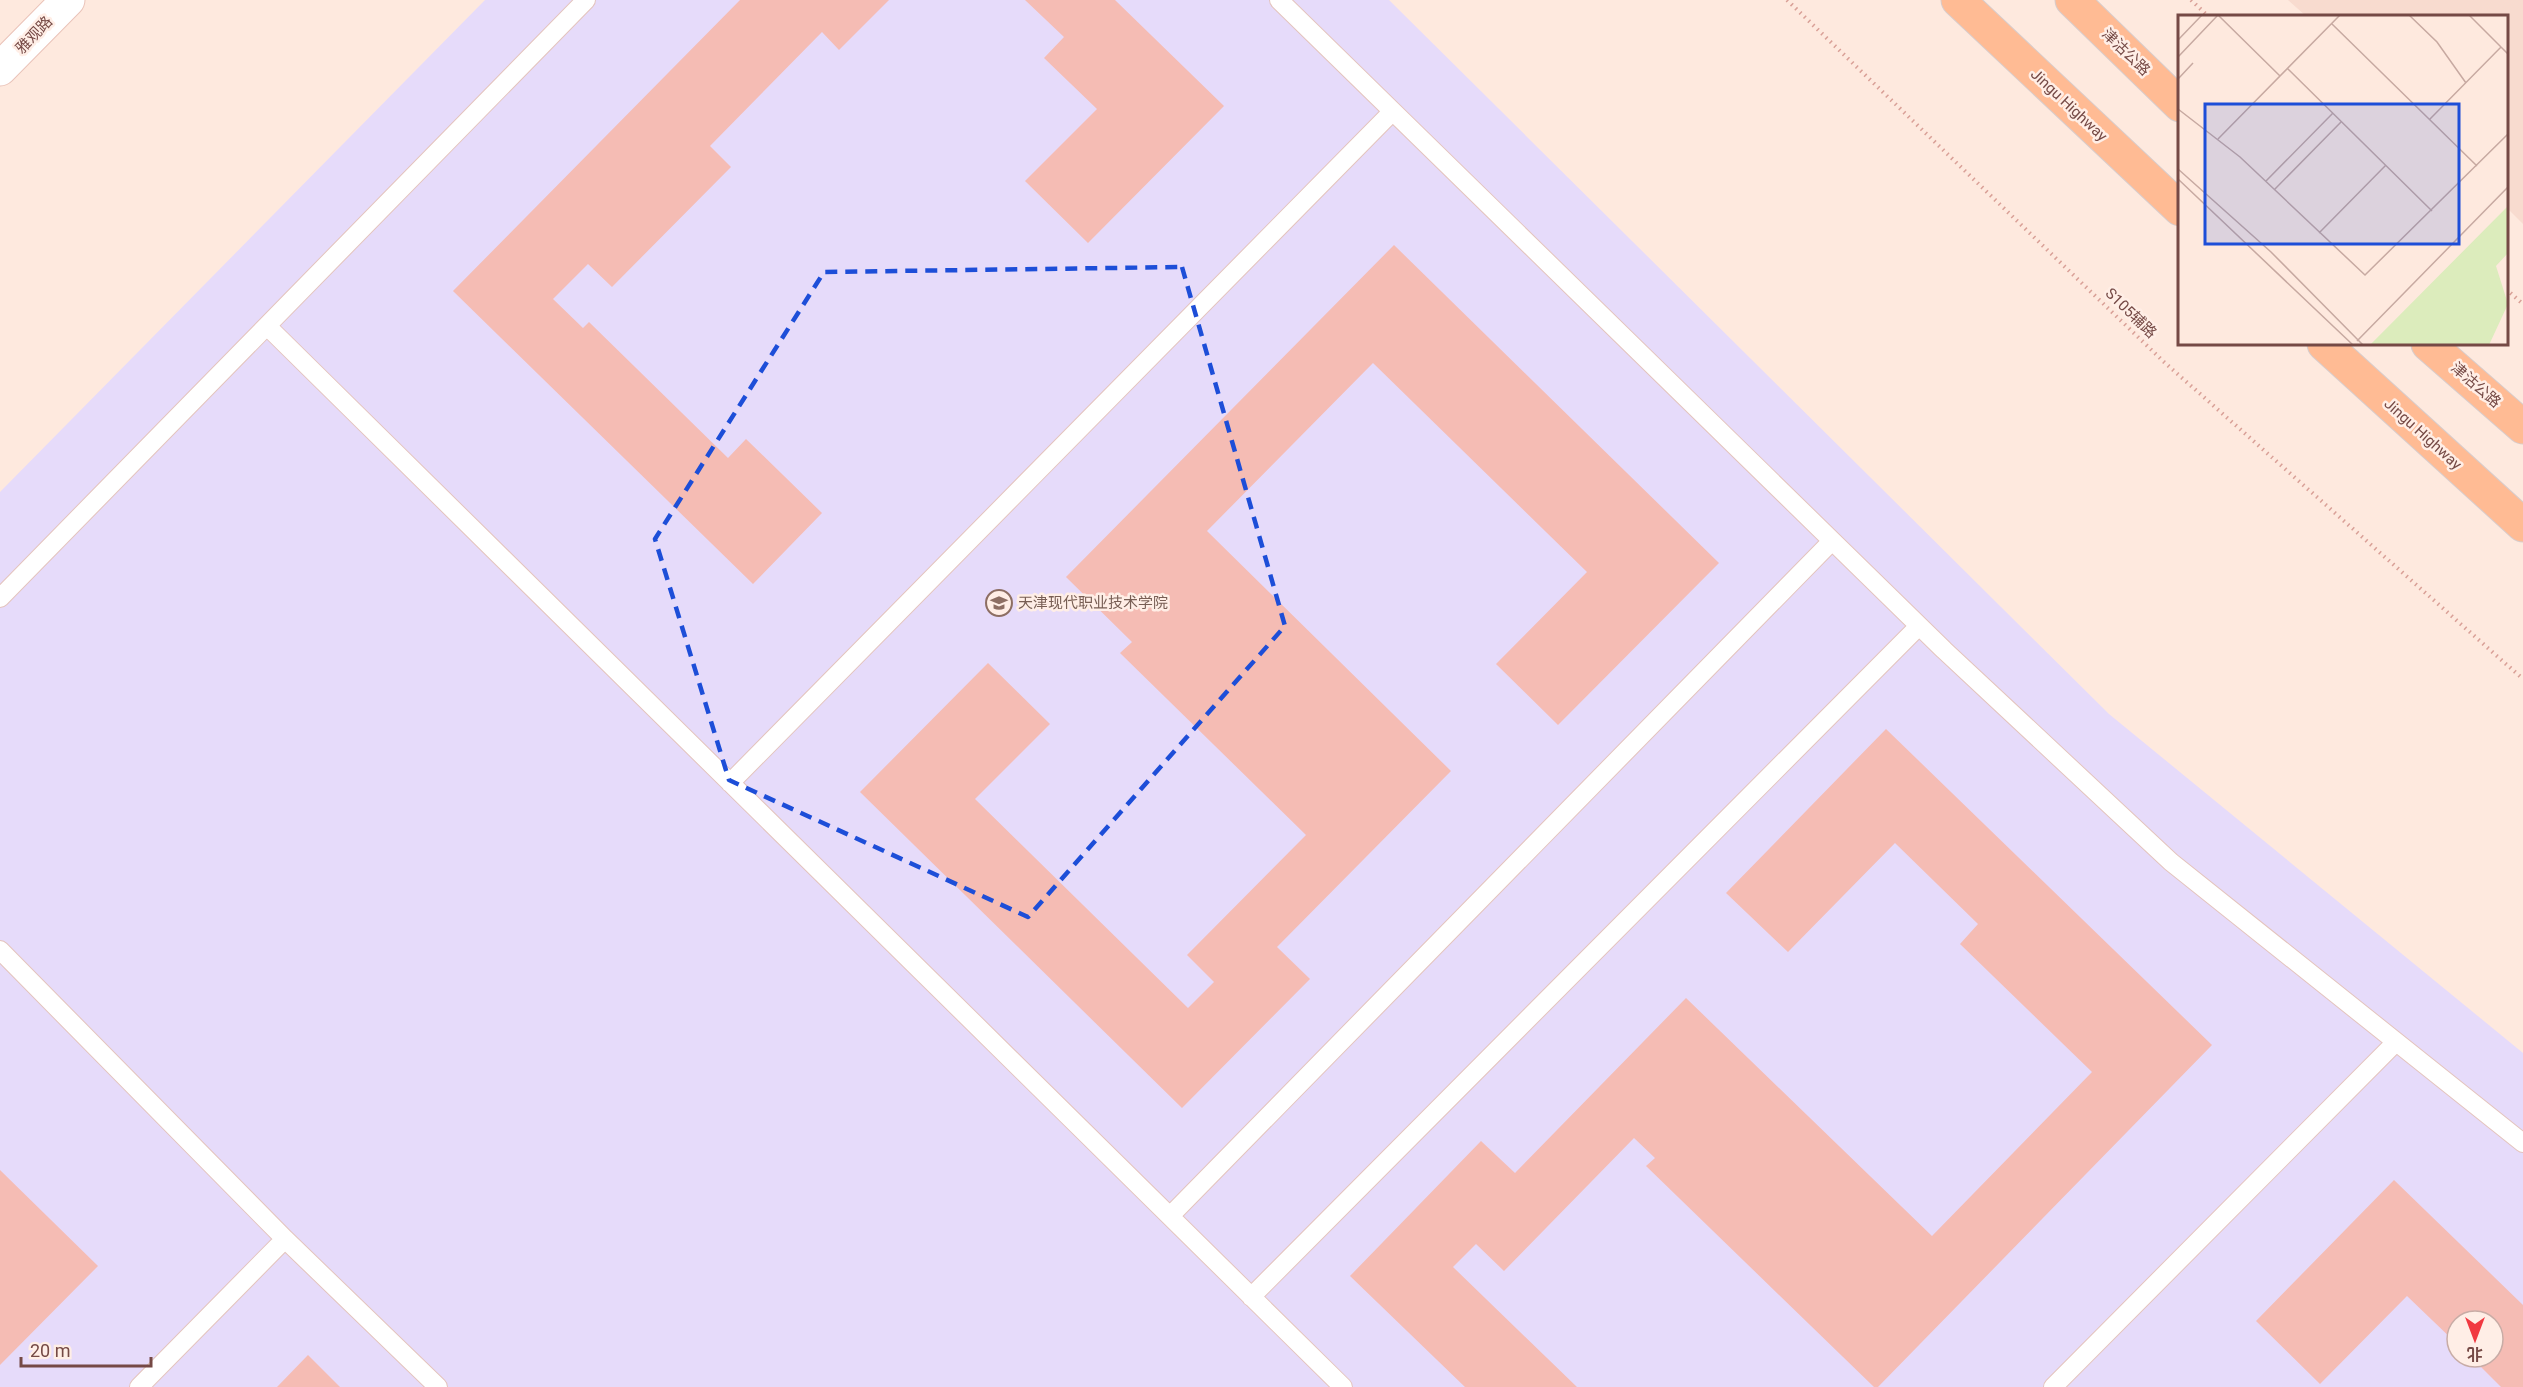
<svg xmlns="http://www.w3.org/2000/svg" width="2523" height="1387" font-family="Roboto,'Noto Sans SC',sans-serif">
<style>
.residential{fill:#f8dbcf}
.education{fill:#e6dbfa;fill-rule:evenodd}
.building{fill:#f5bcb4}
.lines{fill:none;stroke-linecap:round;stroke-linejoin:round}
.service-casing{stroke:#e4c4bd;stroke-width:20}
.secondary-casing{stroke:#eac3b9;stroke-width:35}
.primary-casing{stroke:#d8cccb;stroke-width:35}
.path{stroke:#d9a097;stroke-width:4;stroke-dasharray:1.5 4.5;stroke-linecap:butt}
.service{stroke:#fff;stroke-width:18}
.secondary{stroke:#fff;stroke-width:33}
.primary{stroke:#ffbb94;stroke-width:33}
.marked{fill:none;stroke:#1d4ed8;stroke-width:4.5;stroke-dasharray:12 8;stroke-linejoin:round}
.labels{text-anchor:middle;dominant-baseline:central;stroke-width:5;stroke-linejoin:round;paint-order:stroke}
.street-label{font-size:15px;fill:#754945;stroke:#ffeee6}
.education-label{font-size:15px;fill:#785e54;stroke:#ffeee6;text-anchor:start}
.inset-road{fill:none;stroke:#c7a9a1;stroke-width:1.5}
.view{fill:#1d4ed8;fill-opacity:0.15;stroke:#1d4ed8;stroke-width:3}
.inset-edge{fill:none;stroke:#754945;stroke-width:3}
</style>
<rect width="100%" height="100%" fill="#fee9de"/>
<path class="residential" d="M2288,0H2523V224L2507,208L2506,16H2306Z"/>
<path class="education" d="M485,0H1389L2109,714L2523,1053V1387H0V492ZM2457,1321H2493V1357H2457Z"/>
<path class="building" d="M740,0H889L839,50L822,32L710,146L731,167L612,287L588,264L553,299L583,328L589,322L728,458L746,439L822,513L753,584L453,291Z
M1025,0H1115L1224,106L1088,243L1025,181L1097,109L1044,58L1064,37Z
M1394,245L1719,563L1558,725L1496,664L1587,572L1373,363L1207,531L1451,771L1277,947L1310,979L1182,1108L860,792L988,663L1050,724L975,799L1188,1008L1214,982L1187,955L1306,835L1120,653L1132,642L1066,577Z
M1886,729L2212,1045L1878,1387H1874L1646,1166L1655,1158L1634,1138L1504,1271L1476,1244L1453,1267L1577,1387H1465L1350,1276L1481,1141L1515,1173L1686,998L1932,1236L2092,1072L1960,944L1978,924L1895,843L1788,952L1726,893Z
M0,1170L98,1266L0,1365Z
M2394,1180L2523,1305V1387H2501L2471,1357H2493V1321H2457V1344L2407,1296L2320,1384L2256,1321Z
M308,1355L340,1387H277Z"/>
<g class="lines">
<defs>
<path id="service" d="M1279,0L1944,650L2171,862L2523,1143
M267,326L1343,1387
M0,598L586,0
M730,783L1392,112
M0,950L285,1239L438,1387
M1170,1216L1832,541
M1251,1297L1919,626
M139,1387L285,1239
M2053,1387L2395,1043"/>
<path id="secondary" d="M0,69L68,0"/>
<path id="primary" d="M1958,0L2180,209
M2072,0L2180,105
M2324,344L2523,525
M2428,344L2523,427"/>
</defs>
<use href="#service" class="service-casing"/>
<use href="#secondary" class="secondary-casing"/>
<use href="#primary" class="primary-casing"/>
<path class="path" d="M1787,0L2164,362L2523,679
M2191,0L2208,16
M2506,289L2523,304"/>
<use href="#service" class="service"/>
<use href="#secondary" class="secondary"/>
<use href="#primary" class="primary"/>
</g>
<path class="marked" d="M1182,267L1285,626L1028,917L729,780L655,539L824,272Z"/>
<defs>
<symbol id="university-ring" viewBox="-11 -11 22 22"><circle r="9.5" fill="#ffeee6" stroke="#8d6e63" stroke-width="1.5"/><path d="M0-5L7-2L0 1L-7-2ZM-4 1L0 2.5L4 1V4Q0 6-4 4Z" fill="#8d6e63"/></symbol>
</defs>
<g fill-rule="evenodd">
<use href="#university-ring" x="984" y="588" width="30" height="30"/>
</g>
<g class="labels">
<g class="street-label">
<text transform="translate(34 35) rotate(-46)">雅观路</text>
<text transform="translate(2126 52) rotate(44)">津沽公路</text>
<text transform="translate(2069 105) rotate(43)">Jingu Highway</text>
<text transform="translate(2131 313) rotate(44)">S105辅路</text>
<text transform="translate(2476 385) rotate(41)">津沽公路</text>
<text transform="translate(2423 434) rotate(42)">Jingu Highway</text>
</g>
<g class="education-label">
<text x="1018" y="603">天津现代职业技术学院</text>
</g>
</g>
<g transform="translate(2178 15)">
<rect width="330" height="330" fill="#fee9de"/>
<path d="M330,191V238L318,251L330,289L311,330H192Z" fill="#dcecbc"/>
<path class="inset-road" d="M40,0L102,61M231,0L259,27L288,68M291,0L323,32M154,9L299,151M0,25L24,0M0,42L40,0M110,54L254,196M0,64L15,48M0,94L62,142L187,260L330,119M252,104L323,32L330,39M40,124L162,0M0,154L93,237L185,330M0,164L175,330M88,166L155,98M97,174L163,107M141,218L208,150M179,326L330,172"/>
<path class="view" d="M27,89H281V229H27Z"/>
<rect width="330" height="330" class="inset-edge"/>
</g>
<g transform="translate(2475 1339) rotate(180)"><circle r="28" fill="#ffeee6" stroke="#c8aca6" stroke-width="1.5"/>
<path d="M0-4.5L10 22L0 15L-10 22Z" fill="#f13941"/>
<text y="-9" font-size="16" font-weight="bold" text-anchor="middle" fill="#754945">北</text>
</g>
<path d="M21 1357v9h130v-9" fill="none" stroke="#754945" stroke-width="3"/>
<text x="30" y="1357" font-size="18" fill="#754945" stroke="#ffeee6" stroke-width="4.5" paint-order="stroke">20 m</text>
</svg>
